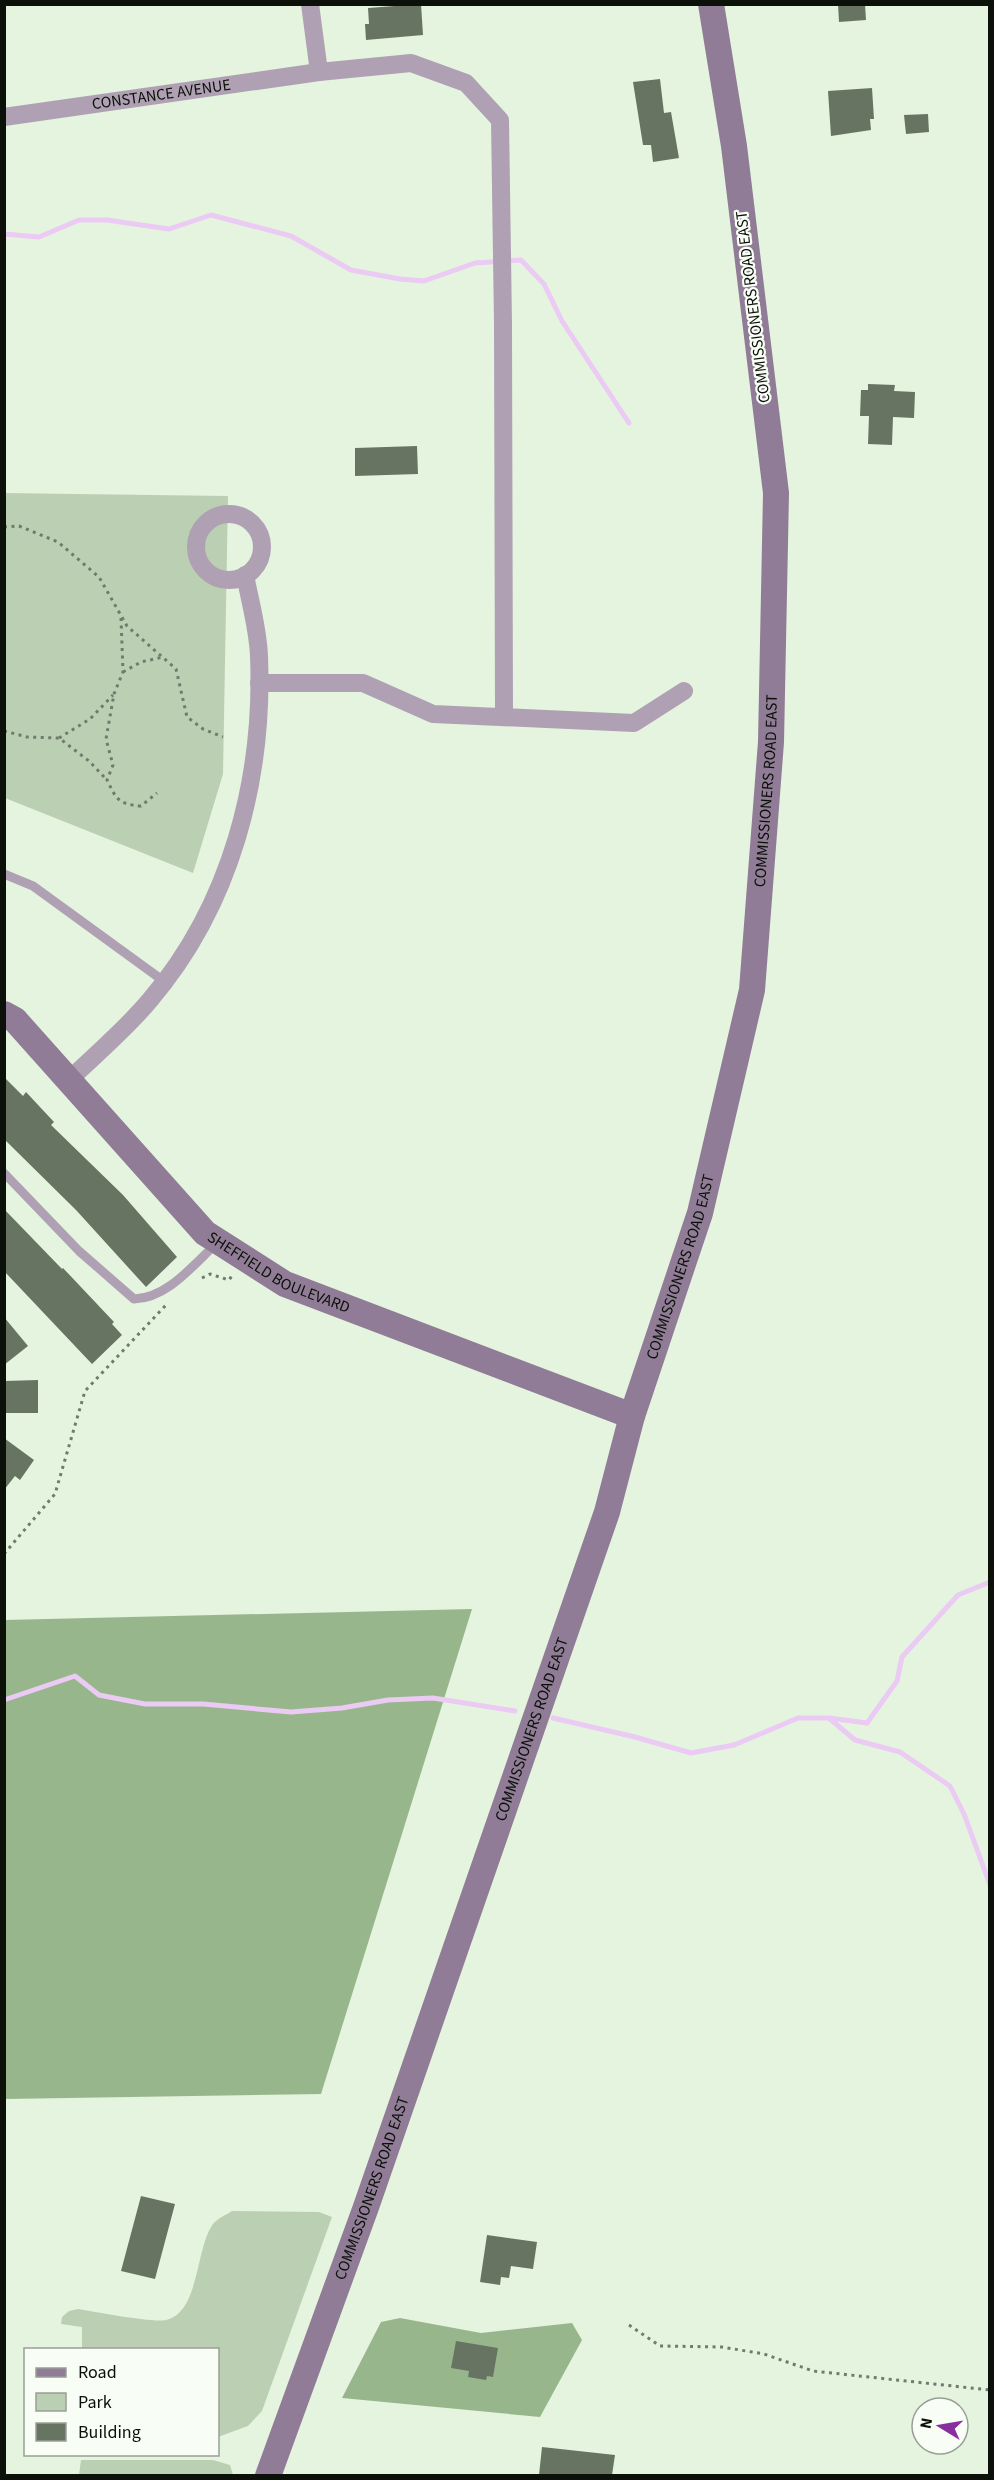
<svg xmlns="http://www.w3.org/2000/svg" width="994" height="2480" font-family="'Source Sans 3',sans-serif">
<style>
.green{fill:#bbd0b2}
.forest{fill:#98b68c}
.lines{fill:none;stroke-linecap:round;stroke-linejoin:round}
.stream{stroke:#ebcaf4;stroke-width:5}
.building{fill:#677462}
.path{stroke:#717b6d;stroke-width:3;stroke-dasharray:3 4.5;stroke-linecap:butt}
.lane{stroke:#afa1b3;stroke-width:9}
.street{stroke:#afa1b3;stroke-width:18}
.secondary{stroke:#907c96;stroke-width:26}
.labels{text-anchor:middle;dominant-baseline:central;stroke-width:4.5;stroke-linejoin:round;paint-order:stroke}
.street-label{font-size:16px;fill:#0b1009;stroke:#f8fef6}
</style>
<rect width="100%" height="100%" fill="#e5f4df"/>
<path class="green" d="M4,493L228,496L223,774L193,873L5,798Z
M232,2211L319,2212L332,2217L262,2411L248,2426L218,2437V2350L82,2349V2327L61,2324L62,2317L69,2311L78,2309C96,2312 153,2323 166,2320C200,2312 195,2249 213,2224C218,2218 226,2215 232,2211Z
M81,2460H213L230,2465L233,2475H79Z"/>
<path class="forest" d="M472,1609L321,2094L5,2099V1620Z
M400,2318L481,2333L572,2323L582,2340L540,2417L342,2398L381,2322Z"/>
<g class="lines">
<path class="stream" d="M4,234L39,237L79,220H107L169,229L211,215L291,236L351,270L400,279L424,281L475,263L521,260L544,284L562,321L629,423
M4,1700L75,1676L99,1695L145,1704H203L291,1712L342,1708L388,1700L433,1698L515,1711
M553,1718L635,1737L691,1753L734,1745L798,1718H829L867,1723L897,1681L902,1657L958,1595L990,1582
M830,1719L855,1740L900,1752L950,1786L964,1814L990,1885"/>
</g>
<path class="building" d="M421,4L423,35L366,40L365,24H369L368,8Z
M838,4H865L866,20L839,22Z
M660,79L664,113L671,112L679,158L653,162L651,145H643L633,82Z
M872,88L874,119H870L871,130L831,136L828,91Z
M928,114L929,132L906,134L904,115Z
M868,384L895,385L894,391L915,392L914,418L893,417L892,445L868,444L869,416H860L861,390H868Z
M417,446L418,474L355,476V448Z
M4,1077L23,1096L26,1092L54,1122L51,1125L123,1195L177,1257L146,1287L76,1210L4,1139Z
M4,1209L62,1269L63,1268L114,1322L112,1324L122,1335L92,1364L4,1271Z
M4,1317L28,1346L4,1365Z
M38,1380V1413H4V1381Z
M4,1438L34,1460L20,1480L15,1476L4,1490Z
M141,2196L175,2204L155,2279L121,2271Z
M487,2235L537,2242L533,2269L511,2266L509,2278L501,2277L500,2285L480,2282Z
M456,2341L498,2348L493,2377L487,2376L486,2380L468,2377L469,2371L451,2368Z
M542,2447L615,2455L612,2475H539Z"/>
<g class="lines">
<path class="path" d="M4,527L19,526L58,542L99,577L127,626L176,669L187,717L203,729L223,737
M121,618L123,672L114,694L106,739L113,765L107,780C117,800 118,804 141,806L157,793
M123,672L141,662L163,657
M4,731L27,737L59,738L89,761L106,779
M59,738L90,719L113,695
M202,1278L210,1274L229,1280L233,1274
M4,1554L55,1494L85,1391L166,1305
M629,2325L660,2346L722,2347L764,2354L813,2371L990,2390"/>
<path class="lane" d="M4,874L33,886L165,982
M4,1173L79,1251L134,1299C168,1298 194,1264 218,1242"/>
<g class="street">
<path d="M310,4L319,72"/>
<path id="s1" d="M4,117L319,72L411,63L466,83L500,120L503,324L504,717"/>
<circle cx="229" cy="547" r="33"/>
<path d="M259,683H363L433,714L634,723L684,691"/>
<path d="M69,1080C96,1054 126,1029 150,1000C231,905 264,779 259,656C258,629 250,601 245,575"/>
</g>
<g class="secondary">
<path id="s2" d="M4,1014L15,1020L205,1233L285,1284L632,1416"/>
<path id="s3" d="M268,2476L366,2207L607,1512L632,1416L700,1213L752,990L771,742L776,493L734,146L711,4"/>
</g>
</g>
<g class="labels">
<g class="street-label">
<text stroke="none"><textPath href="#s1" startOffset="159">CONSTANCE AVENUE</textPath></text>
<text transform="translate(753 307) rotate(-97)">COMMISSIONERS ROAD EAST</text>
<text stroke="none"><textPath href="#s3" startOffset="1764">COMMISSIONERS ROAD EAST</textPath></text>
<text stroke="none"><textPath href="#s3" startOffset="1278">COMMISSIONERS ROAD EAST</textPath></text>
<text stroke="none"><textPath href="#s2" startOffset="382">SHEFFIELD BOULEVARD</textPath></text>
<text stroke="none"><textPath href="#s3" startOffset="792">COMMISSIONERS ROAD EAST</textPath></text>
<text stroke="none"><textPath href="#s3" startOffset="306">COMMISSIONERS ROAD EAST</textPath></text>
</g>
</g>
<rect width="994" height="2480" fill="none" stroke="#0b1009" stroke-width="12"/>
<rect x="24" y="2348" width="195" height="108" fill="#f8fef6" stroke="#999f97" stroke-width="1.5"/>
<rect x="36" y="2368" width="30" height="9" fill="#907c96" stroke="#999f97" stroke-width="1.5"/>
<text x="78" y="2378" font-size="18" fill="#0b1009">Road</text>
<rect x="36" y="2393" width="30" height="18" fill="#bbd0b2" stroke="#999f97" stroke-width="1.5"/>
<text x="78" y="2408" font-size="18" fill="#0b1009">Park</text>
<rect x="36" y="2423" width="30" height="18" fill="#677462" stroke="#999f97" stroke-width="1.5"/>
<text x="78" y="2438" font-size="18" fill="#0b1009">Building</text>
<g transform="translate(940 2426) rotate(281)"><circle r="28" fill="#f8fef6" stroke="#999f97" stroke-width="1.5"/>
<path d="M0-4.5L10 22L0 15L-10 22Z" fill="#87309d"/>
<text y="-9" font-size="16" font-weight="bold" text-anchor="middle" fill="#0b1009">N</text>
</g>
</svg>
